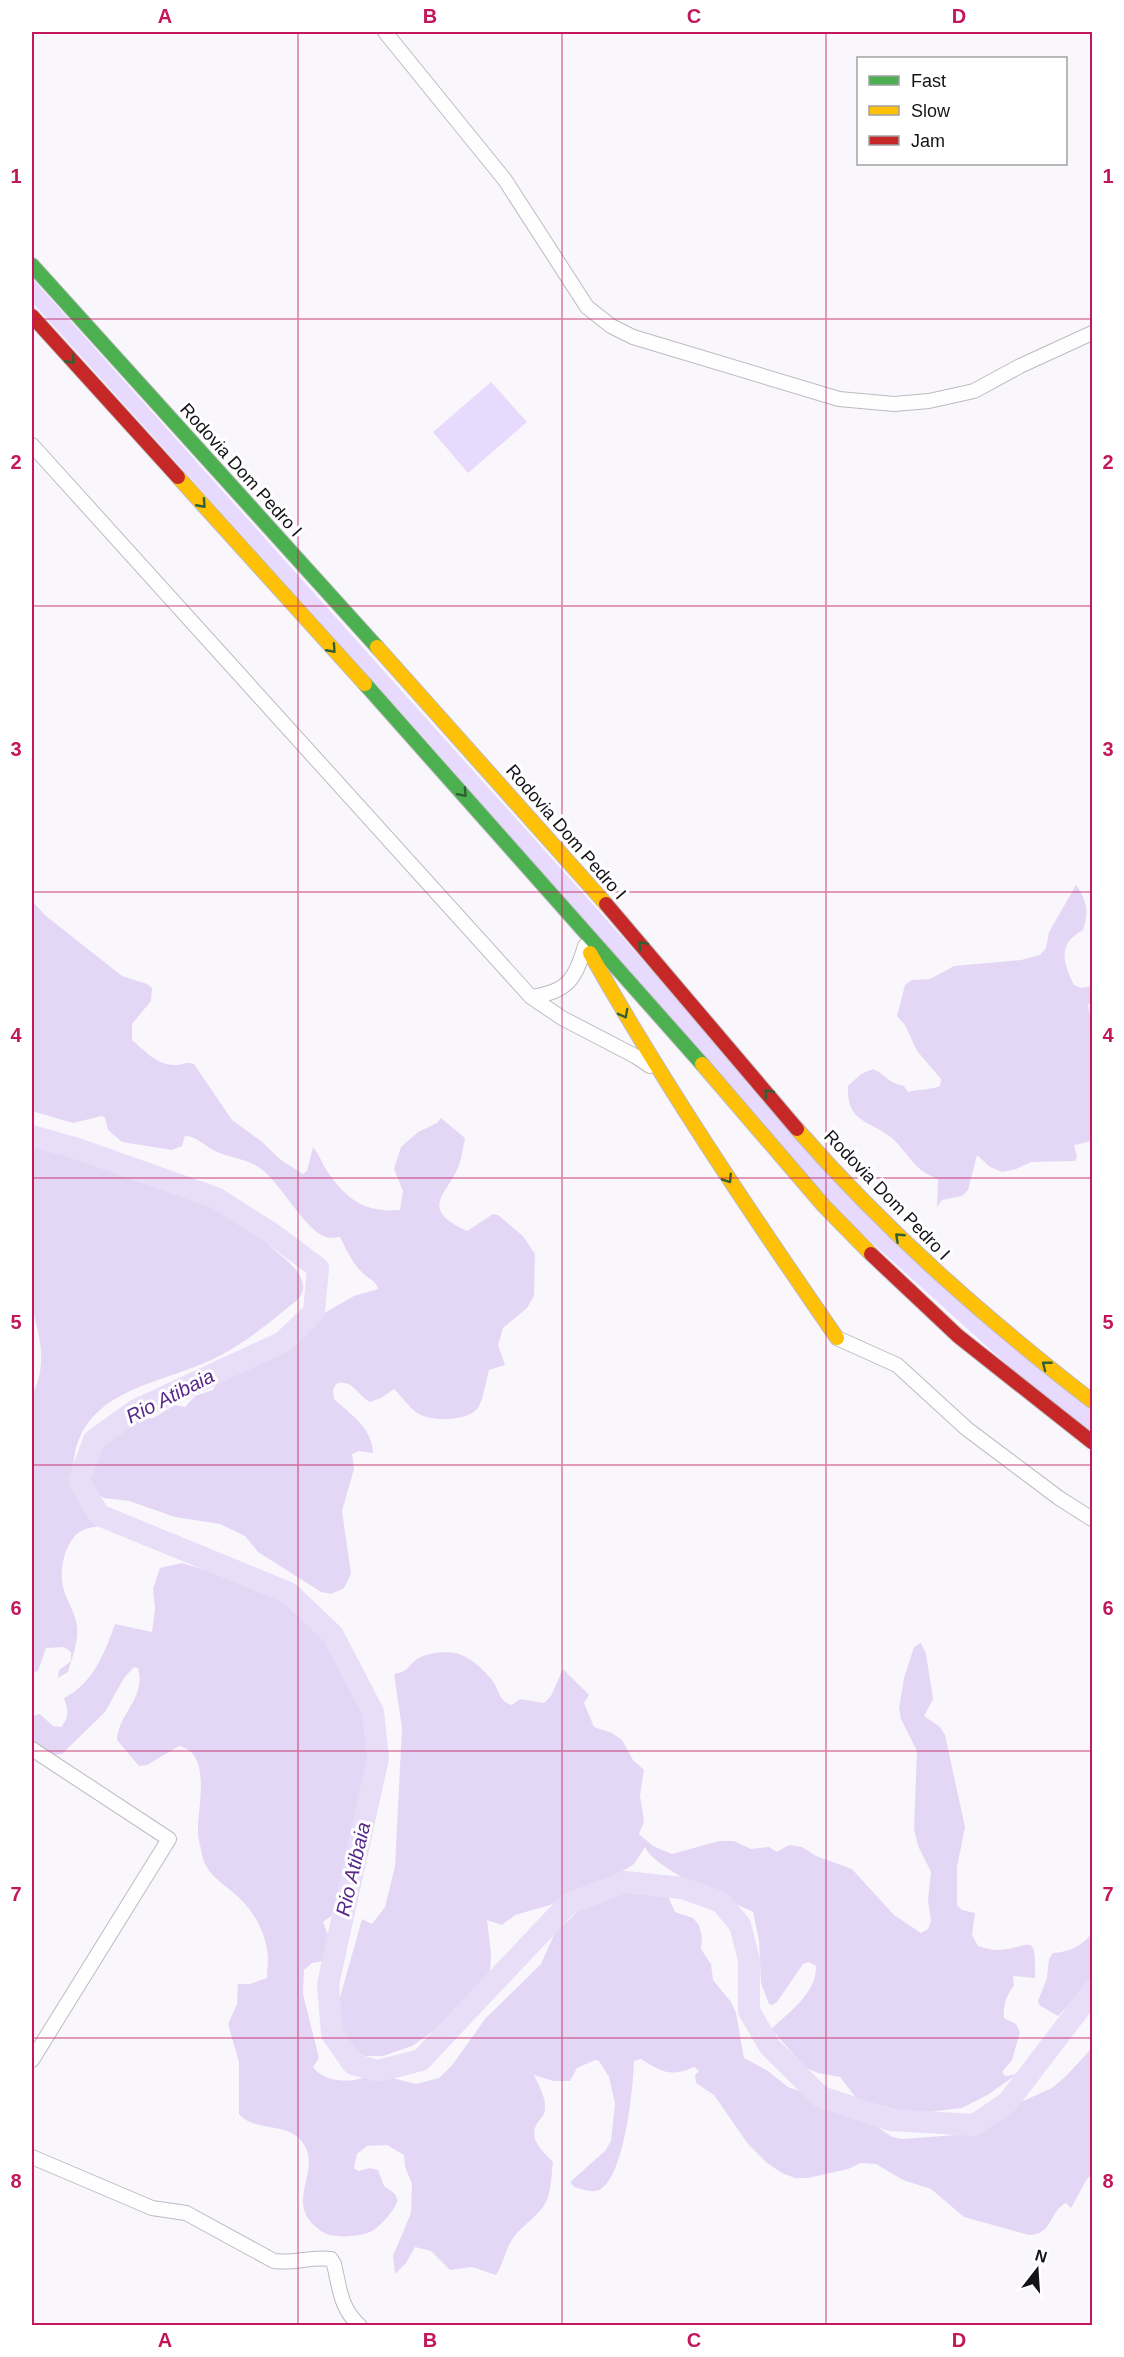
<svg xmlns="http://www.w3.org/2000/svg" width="1124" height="2357" font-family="Helvetica,sans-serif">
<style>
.green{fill:#e8dafd}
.forest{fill:#e4d7f6}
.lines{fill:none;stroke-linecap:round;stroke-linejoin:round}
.river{stroke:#e8def8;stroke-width:22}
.street-casing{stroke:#bcbbc0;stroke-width:16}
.fast-casing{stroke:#bcbbc0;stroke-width:16}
.slow-casing{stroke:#bcbbc0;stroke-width:16}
.jam-casing{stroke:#bcbbc0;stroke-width:16}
.street{stroke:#fefeff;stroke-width:14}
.fast{stroke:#4caf50;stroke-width:14}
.slow{stroke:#ffc107;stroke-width:14}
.jam{stroke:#c62828;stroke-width:14}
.oneway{stroke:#306134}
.grid{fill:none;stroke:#c2185b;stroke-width:1.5;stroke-opacity:0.55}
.labels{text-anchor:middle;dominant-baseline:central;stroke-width:6;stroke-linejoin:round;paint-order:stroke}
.street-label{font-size:18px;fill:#151318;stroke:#fff}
.water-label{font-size:20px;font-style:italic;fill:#58278a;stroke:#fff}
.neatline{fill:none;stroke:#c2185b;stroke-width:2}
.grid-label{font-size:20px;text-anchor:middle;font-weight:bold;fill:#c2185b}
</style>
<rect width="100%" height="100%" fill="#f9f7fc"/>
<path class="green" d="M32,278L751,1081L1092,1412V1434L1027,1383L848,1221L425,739L32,302Z
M491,382L527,422L468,473L433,432Z"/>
<path class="forest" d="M1076,885C1087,900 1089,912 1083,930C1057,944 1063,962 1074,985L1081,988L1092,986V1000L1088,1005L1092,1025V1141L1074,1145L1077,1157L1075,1161L1031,1162L1016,1169L1002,1172L990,1167L977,1155L968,1190L962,1196L942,1200L937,1207L938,1179C932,1176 926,1174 921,1170C910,1161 903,1148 893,1139C870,1120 846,1123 848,1086L861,1074L873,1069C887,1075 886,1082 904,1086L908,1092C919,1089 931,1090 940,1086L941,1079L917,1051L905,1025L897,1016L905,985L912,980L930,979L954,966L1021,960L1040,955L1046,948L1049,932Z
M32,901L46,916L122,976L147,984L152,988L151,1001L132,1024V1040C144,1050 158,1066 175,1065C183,1065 186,1061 194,1064L232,1120L261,1141L281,1160L303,1174L307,1171L313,1147C319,1154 322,1163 327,1171C347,1200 365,1213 400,1210L403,1191L394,1169L401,1147L418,1132L437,1123L441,1118L465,1138C463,1147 462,1157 459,1165C448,1195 417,1208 467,1231L493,1214L498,1215L523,1236L535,1254L534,1296L527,1308L503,1328L498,1345L505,1365L489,1370C486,1381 484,1396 479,1406C471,1422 430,1422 417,1413C409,1407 401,1396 394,1389L381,1398L370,1402C357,1395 352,1378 336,1384L333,1390L334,1399C351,1415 372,1427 373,1453L359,1451L352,1454L354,1469L342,1511L351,1574L344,1588L331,1594L321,1592L258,1552L245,1536L220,1524L175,1517L129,1501L104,1498L95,1493L89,1482L92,1453L101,1438L122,1420L153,1418L175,1405L185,1407L195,1396L213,1390L220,1377L229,1369L266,1353L292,1346L319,1316L354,1296L378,1289C376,1281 371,1280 365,1275C353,1265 347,1251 340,1237C336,1237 330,1239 326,1237C306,1232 281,1183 260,1168C247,1159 231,1158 217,1152C206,1147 197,1136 185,1136L182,1146L172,1150L122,1142L108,1130L105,1118L102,1116L73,1123L32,1111Z
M32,1139C45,1141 59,1142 72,1145C97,1153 120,1164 145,1171C170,1178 215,1187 236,1201C249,1210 253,1225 262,1237C273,1253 300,1264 303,1285C305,1296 294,1303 286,1309C267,1325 241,1345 219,1356C169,1383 89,1386 75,1453C67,1492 82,1502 109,1525C101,1526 88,1527 81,1531C65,1541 59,1569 63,1587C66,1600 75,1611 77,1626C79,1641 72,1658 68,1672L58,1678L59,1670L71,1661V1652L64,1647L46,1648L38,1671L32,1673V1395C47,1368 41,1337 32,1309Z
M182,1563L268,1590L299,1616L316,1625L344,1655L354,1660L357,1669L363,1676L365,1690L371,1703L374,1791L360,1853L355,1895L350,1902L323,1922C329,1937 335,1948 324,1961L312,1963L304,1970L303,1994L319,2058L313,2067C324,2084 358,2084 373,2073L416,2084L439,2078L453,2064L485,2019L541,1964L557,1928C568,1924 572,1914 582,1909C597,1900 638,1886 654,1889C658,1890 663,1893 667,1894L675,1912L693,1918L699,1925L702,1937L701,1949L711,1964L713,1980L731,2002L736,2013L744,2058L768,2071L788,2087L855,2111L892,2137L902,2139L969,2134L1013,2109L1021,2102L1052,2088L1066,2076L1092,2048V2174L1087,2179L1071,2208L1066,2203C1048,2212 1054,2234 1029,2235L964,2217L931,2189L903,2180L876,2164L861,2163L848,2169L808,2178H795L782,2173L767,2163L748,2144L714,2095L696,2083L695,2075L699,2071L694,2067C671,2077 663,2073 641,2059L634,2061C633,2089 625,2173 601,2189C593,2194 582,2189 574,2187L570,2182L605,2151L611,2141L615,2103L609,2077L599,2061L595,2060L577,2068L570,2081H553L534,2075C538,2084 545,2096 545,2105C546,2113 542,2117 538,2122C527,2138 542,2151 553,2162C551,2176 552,2195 543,2207C535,2218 522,2226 514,2237C505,2249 504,2263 496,2275L472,2267L450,2270L431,2251L415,2247L406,2263L395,2274L393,2256L411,2213L412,2184L405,2167L404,2155L387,2145L367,2146L357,2154L354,2168L358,2171L370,2168L378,2170L384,2186L395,2194C396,2197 398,2199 397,2202C395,2210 377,2230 370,2232C357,2237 332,2239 321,2231C281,2204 323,2172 303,2143C288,2121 255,2133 239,2114V2062L228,2024L237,2004L238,1984H250L267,1978C267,1969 269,1959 267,1950C264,1929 252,1909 236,1895C222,1882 207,1876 202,1855C201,1847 198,1840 198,1832C197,1809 213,1753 179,1746L147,1765L139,1766L117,1740C119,1712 146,1699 138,1668L134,1667L124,1678L105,1712L62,1754L52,1755L32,1740V1716L40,1714L53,1726L61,1727C70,1717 68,1709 64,1698C93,1684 105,1652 115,1624L152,1632L155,1609L153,1589L160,1568Z
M921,1643L926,1654L933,1699L924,1716L940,1727L945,1735L965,1827L957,1867V1905L962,1910L975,1913L972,1935L978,1946C984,1948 991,1950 998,1950C1030,1949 1036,1928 1035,1978L1013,1976L1014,1986C1006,1996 1003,2005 1004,2018L1016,2024L1020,2032L1012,2060L1002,2072L1005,2076L1017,2074L989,2094L962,2108L913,2114L857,2099L840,2077L818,2073L806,2068L771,2029C789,2012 817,1993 816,1966L809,1962L803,1964L777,2002L772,2005L769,2004L761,1983L759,1940L753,1912C729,1900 654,1869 645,1847L634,1864L617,1875L580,1889L550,1905L515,1915L502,1925L487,1920L491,1953L490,1971L484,1987L470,2006L412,2046L383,2056H364L354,2051L346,2042L337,2008L362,1919L372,1924L385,1907L395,1866L402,1728L394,1674C408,1672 407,1667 417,1659C426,1653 448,1650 459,1654C471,1658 484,1670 492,1680C499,1689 499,1702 512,1705L520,1699L544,1703L551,1696L563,1669L589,1695L584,1703L594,1727L612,1733L622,1740L633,1760L644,1770L640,1795L644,1822L639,1834L653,1846L672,1854L719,1841H734L751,1849L769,1847L777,1852L789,1845L802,1847L816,1856L852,1869L894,1915L921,1933L928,1929L931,1921L928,1900L931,1872L918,1846L914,1829L917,1751L901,1719L899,1708L904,1678L914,1647Z
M1092,1933V1991L1090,1995L1085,1992L1079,1994L1058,2016L1039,2005L1038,2001L1047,1978L1049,1959L1053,1953C1069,1952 1082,1946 1092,1933Z"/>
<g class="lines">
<path class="river" d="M32,1136L78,1149L216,1198L274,1235L318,1268L314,1312L283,1342L136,1410L94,1440L79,1481L99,1515L289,1593L333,1635L373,1712L378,1758L328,1984L332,2034L353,2064L378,2071L421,2060L568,1904L625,1882L682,1888L721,1902L740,1925L749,1960V2011L770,2047L821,2097L891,2120L974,2125L1008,2102L1092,1992"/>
<defs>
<path id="street" d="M385,32L505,180L587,307L611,326L633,337L839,399L894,404L929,401L974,391L1020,366L1092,333
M32,445L531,997L562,1018L635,1056L650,1066
M531,997C567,992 575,980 585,946
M837,1338L897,1365L967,1429L1059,1498L1092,1519
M32,1749L169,1839L32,2060
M32,2157L152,2208L186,2213L274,2261C294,2264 312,2256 331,2259L334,2264C340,2289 340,2308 360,2326"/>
<path id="fast" d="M32,265L377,647
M365,684L702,1064"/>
<path id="slow" d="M178,477L365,684
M377,647L606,904
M590,953C665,1086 750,1212 837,1338
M702,1064L824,1206L871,1254
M797,1129C886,1231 985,1318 1092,1401"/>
<path id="jam" d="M32,316L178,477
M606,904L797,1129
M871,1254L958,1336L1092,1442"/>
</defs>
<use href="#street" class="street-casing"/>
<use href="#fast" class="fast-casing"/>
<use href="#slow" class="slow-casing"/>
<use href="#jam" class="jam-casing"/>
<use href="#street" class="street"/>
<use href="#fast" class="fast"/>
<use href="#slow" class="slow"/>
<use href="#jam" class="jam"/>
</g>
<defs><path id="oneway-chevron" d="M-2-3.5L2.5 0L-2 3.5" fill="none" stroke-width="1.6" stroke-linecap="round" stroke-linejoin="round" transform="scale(1.5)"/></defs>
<g class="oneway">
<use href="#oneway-chevron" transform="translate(71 360) rotate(48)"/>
<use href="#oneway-chevron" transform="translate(202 504) rotate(48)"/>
<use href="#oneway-chevron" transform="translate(332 649) rotate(48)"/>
<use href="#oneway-chevron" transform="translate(463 793) rotate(48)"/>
<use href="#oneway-chevron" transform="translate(642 945) rotate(-131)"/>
<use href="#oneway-chevron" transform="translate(624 1014) rotate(62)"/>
<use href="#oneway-chevron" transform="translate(768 1093) rotate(-130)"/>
<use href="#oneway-chevron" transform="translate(728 1179) rotate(57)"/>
<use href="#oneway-chevron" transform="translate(899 1237) rotate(-137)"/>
<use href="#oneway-chevron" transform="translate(1046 1365) rotate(-142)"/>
</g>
<path class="grid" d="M298,32V2326M562,32V2326M826,32V2326M32,319H1092M32,606H1092M32,892H1092M32,1178H1092M32,1465H1092M32,1751H1092M32,2038H1092"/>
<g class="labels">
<g class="street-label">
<text transform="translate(241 470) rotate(48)">Rodovia Dom Pedro I</text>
<text transform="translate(566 832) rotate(49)">Rodovia Dom Pedro I</text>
<text transform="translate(887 1195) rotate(46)">Rodovia Dom Pedro I</text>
</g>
<g class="water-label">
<text transform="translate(170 1396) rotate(-27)">Rio Atibaia</text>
<text transform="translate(353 1869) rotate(-77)">Rio Atibaia</text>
</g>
</g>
<rect width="1124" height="2357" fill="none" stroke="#ffffff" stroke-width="66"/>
<rect x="857" y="57" width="210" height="108" fill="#ffffff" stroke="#a1a1a3" stroke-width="1.5"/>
<rect x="869" y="76" width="30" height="9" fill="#4caf50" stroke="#a1a1a3" stroke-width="1.5"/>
<text x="911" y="87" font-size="18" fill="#151318">Fast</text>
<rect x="869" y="106" width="30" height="9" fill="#ffc107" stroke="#a1a1a3" stroke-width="1.5"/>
<text x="911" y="117" font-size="18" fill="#151318">Slow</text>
<rect x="869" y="136" width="30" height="9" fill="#c62828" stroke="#a1a1a3" stroke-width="1.5"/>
<text x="911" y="147" font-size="18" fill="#151318">Jam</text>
<g transform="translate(1037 2270) rotate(17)" stroke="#ffffff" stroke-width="4.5" paint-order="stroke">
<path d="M0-4.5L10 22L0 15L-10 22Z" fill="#151318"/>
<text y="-9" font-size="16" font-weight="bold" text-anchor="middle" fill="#151318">N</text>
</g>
<rect x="33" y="33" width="1058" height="2291" class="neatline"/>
<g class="grid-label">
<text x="165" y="23">A</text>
<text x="430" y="23">B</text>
<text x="694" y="23">C</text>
<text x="959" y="23">D</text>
<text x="16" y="183">1</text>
<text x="1108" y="183">1</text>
<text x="16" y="469">2</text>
<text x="1108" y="469">2</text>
<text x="16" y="756">3</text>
<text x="1108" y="756">3</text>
<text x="16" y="1042">4</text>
<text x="1108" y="1042">4</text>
<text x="16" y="1329">5</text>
<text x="1108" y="1329">5</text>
<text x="16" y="1615">6</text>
<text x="1108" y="1615">6</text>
<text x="16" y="1901">7</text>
<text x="1108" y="1901">7</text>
<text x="16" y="2188">8</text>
<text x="1108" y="2188">8</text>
<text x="165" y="2347">A</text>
<text x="430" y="2347">B</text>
<text x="694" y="2347">C</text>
<text x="959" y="2347">D</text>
</g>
</svg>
